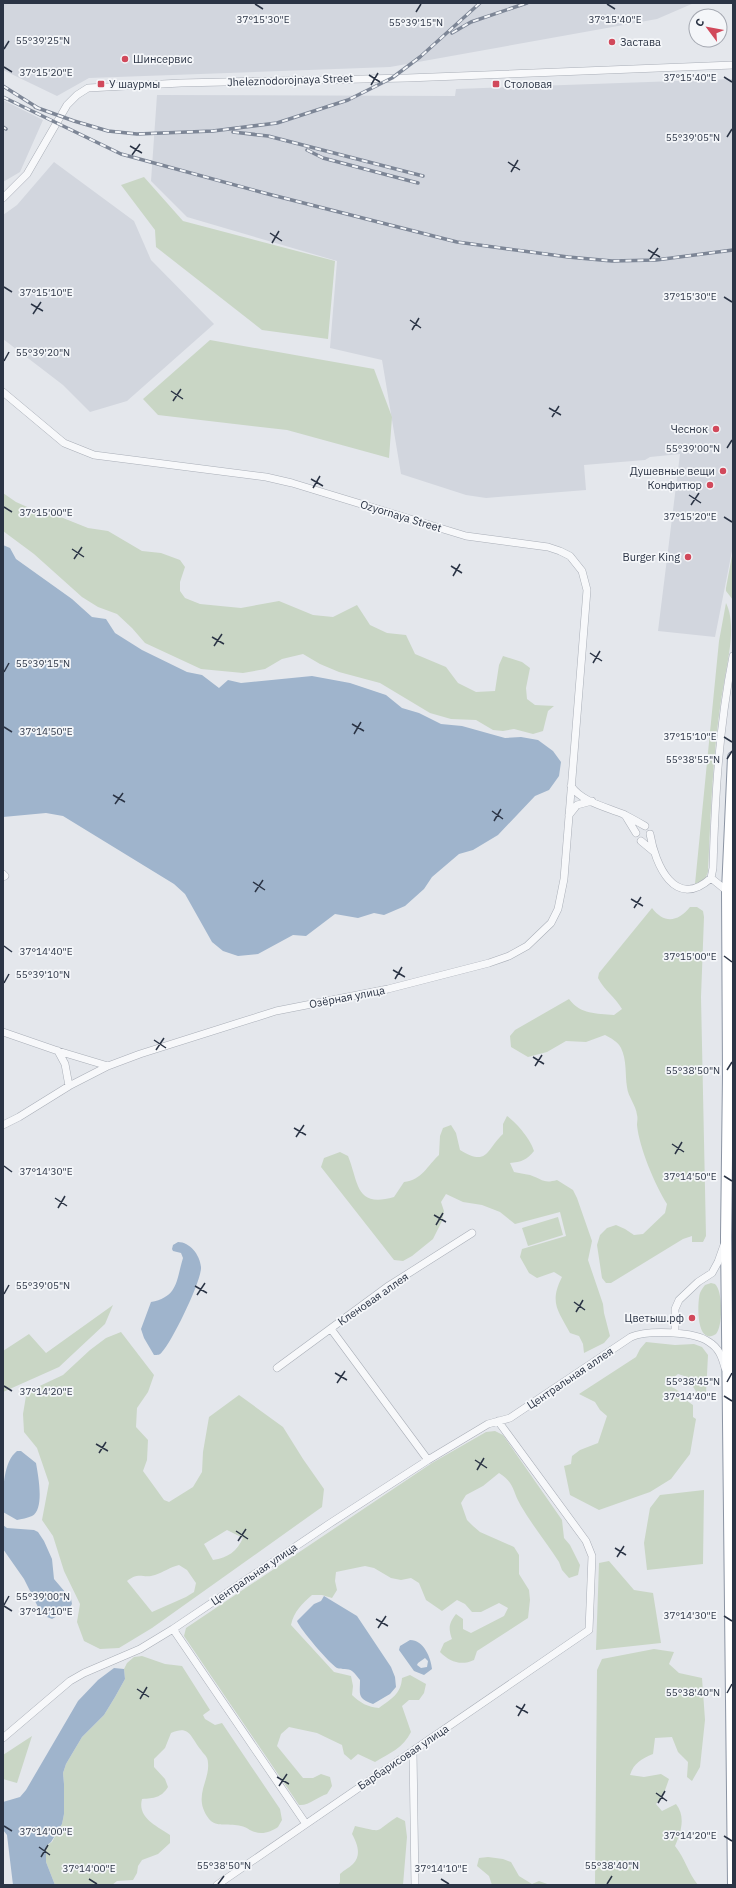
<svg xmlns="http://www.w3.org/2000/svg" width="736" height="1888" font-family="'IBM Plex Sans',sans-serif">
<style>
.built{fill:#d2d6de}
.green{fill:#c9d6c5;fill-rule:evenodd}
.water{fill:#9fb4cc;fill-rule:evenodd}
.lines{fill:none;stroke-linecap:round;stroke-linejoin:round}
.minor-casing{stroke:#a9aeb7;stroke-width:8}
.highway-casing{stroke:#8b94a3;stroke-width:12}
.minor{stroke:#f7f8fa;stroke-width:7}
.highway{stroke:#fff;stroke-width:10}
.rail-casing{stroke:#7d8696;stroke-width:3.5}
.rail{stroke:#f4f6f9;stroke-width:2;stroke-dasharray:6;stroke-linecap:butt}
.ticks{fill:none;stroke:#2b3445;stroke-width:1.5}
.poi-dot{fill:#d1495b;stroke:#f4f6f9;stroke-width:1.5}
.labels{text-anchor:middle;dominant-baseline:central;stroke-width:3.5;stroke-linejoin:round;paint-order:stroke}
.poi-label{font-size:11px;fill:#2b3445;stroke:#f4f6f9;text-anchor:end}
.street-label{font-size:11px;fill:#2b3445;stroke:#f4f6f9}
.ticks-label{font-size:10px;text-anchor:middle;fill:#2b3445;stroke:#f4f6f9;stroke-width:3.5;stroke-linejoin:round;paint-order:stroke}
</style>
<rect width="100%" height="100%" fill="#e4e7ec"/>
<path class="built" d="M3,3H694L657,19L390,67L89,78L57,96L3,70Z
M733,79V546L715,637L658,631L680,454L650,457L645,460L584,465L586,490L486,498L466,495L401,474L382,360L330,348L337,261L187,217L151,181L157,95L455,96L456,89Z
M3,100L43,120L20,172L3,182Z
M54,162L134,221L151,260L214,324L127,401L90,412L63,385L3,339V215L17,205Z"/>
<path class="green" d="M144,177L183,221L335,261L328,339L262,330L156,247L155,230L121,185Z
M210,340L374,369L392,417L389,458L287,430L158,415L143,399Z
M3,493L16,502L34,510L53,514L88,528L108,531L142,551L161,553L180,560L185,567L180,582V591L185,598L200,604L241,608L279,601L313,615L333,617L357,605L370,625L387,633L406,635L415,654L446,667L458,683L476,692L495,691L499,665L503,656L522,662L530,668L526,688L527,699L535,705L554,706L548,711L543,731L533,734L514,729L503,731L493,730L476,720L451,719L430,713L380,683L339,672L320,664L303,654L282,659L265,669L243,673L201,669L145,643L132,628L117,614L98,607L82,597L34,554L3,531Z
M733,550V600L726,591V588Z
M726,603C736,623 729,654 725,677C713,741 711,807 708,872L705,879L695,884L719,641Z
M690,907H697L703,911L704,917L701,997L706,1236L703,1242H692V1236L683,1239L611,1283H606L602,1278L597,1245L600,1235L607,1228L616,1225L625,1229L634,1235L643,1234L665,1213L667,1204C655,1185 639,1147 637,1125C637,1122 638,1118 637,1115C636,1105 628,1097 627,1087C625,1075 627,1060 621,1048C618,1042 611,1038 605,1035L586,1042L566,1041L547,1052L528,1057L511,1047L510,1036L515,1030L569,999C581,1015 596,1013 614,1015L622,1009C615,997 604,990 598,978L599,973L652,908C664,924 678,922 690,907Z
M507,1116C517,1123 531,1140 534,1151C527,1160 521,1162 510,1163L514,1172C519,1173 524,1174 530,1175C542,1179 543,1184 557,1180L573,1190L577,1198L592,1241L588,1260L603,1304L604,1313L610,1336L604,1343L584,1353L583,1344L579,1336L570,1333C558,1310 549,1303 562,1277L554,1272L537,1278L529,1273L520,1257L522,1249L566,1236L560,1212L515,1224L500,1212L482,1205L463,1202L446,1194L441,1202L444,1211L442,1221L433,1239L412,1256L403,1261L394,1260L321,1167L324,1158L340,1152L348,1156C359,1183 355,1208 394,1197L404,1182C422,1180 427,1166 439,1155L440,1136L443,1128L451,1125L456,1133L460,1150C488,1167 486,1150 503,1134V1124Z
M558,1217L563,1235L528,1246L522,1228Z
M711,1283L715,1284C723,1291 723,1326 716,1334C696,1347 697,1303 700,1293C701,1290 703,1288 705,1285Z
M113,1305L105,1324L59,1367L3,1392V1351L29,1334L46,1353Z
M121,1332L154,1375L148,1392L137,1408L136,1427L148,1440L147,1460L143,1471L164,1500L169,1502L193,1487L202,1472L203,1452L209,1417L239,1395L283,1427L303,1459L324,1489L322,1507L152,1628L119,1648L100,1649L84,1641L77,1622L80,1604L64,1571L53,1536L42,1520L49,1483L37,1448L24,1432L23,1414L26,1396L29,1391L63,1375L90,1350L106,1338ZM227,1530L243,1538C237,1551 228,1558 213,1560L204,1544ZM179,1565L187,1570L196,1583L194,1592L186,1597L152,1612L127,1581C139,1571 143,1579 155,1575C164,1572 170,1567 179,1565Z
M646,1342L675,1345L694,1344L702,1347L708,1355L706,1394L697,1393L687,1377L678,1374L664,1385C682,1388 679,1396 693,1405V1417L696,1419L690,1454L671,1479L650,1492L599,1510L570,1495L564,1466L571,1464L572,1456L580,1450L598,1443L607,1416L600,1410L595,1402L579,1394L636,1357L640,1349Z
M495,1431L503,1435L562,1520L564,1538L570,1545L580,1565L578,1575L569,1578L562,1570L559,1562C547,1543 532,1525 521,1506C512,1491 515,1483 499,1473L483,1486L466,1495L461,1503L467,1520L473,1526L480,1532L514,1547L519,1555V1574L529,1590L530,1600L528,1618L477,1651L474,1660C461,1666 450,1662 440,1652L444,1643L452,1639C448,1628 449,1623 456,1614L463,1619V1629L471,1633L504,1616L508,1608L499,1603L481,1612H472L465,1604L457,1600L442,1611L426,1600L419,1583L411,1578L401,1580L391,1578L374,1568L365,1566L336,1572L335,1581L337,1590L332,1598L322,1595H312C302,1604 294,1611 291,1625L334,1672L351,1676L353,1686L352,1695C360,1703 368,1707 379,1708C391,1699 401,1694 402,1678L410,1675L426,1684L424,1693L419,1700H409L402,1706L411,1732C403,1748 390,1753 375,1762L358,1754L351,1760L344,1754L342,1745L317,1733L289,1727L281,1734L277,1746L303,1778H313L321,1774L330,1777L332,1786L327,1794C317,1797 309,1806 299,1805L184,1636L186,1628L432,1463L486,1432Z
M704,1490L703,1564L647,1570L644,1543L650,1508L660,1495Z
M609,1561L634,1590L653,1593L661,1643L596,1650L599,1563Z
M654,1649L674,1652L669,1664L679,1673L702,1678L705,1720L700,1767L692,1781L687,1777L688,1762L678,1752L672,1737L655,1738L653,1754C641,1759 634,1763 630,1775L644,1777L661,1774L669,1779L663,1796L656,1804L662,1811L676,1804C686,1817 681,1832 675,1846C685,1858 688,1873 698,1885H595L597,1670L602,1659Z
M142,1656L165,1664L182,1666L210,1710L203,1715L205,1719L215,1725L222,1723L280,1809L282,1820L278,1827C272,1831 263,1835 255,1832C250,1831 247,1827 241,1826C231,1823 216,1828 209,1819C192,1797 210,1781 208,1763C208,1756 204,1755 201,1750C191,1738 190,1724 171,1733L165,1748L154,1759V1767L165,1779L168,1787C161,1798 154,1798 142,1799C137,1818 157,1826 170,1835V1843L158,1854L142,1860L138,1866L137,1873L133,1880L117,1881L112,1885H55L46,1862V1846L52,1842L62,1824L64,1814V1784L63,1773L66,1764L82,1737L104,1715L115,1697L125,1679L124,1669L127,1663L134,1657Z
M32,1736L17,1783L3,1779V1755Z
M397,1817L405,1821L407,1837L403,1885H338L340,1882V1874C344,1870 349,1868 353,1864C362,1855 357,1843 352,1834L355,1826C386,1833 373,1832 397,1817Z
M488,1857L503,1859L511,1862L519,1876L532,1884L539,1881L550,1885H492L489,1876L477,1866L479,1858Z"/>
<path class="water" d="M3,545L10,548L16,559L72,599L92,617L106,619L115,633L142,650L187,672L202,675L219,688L228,680L241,683L312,676L350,683L386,695L402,708L419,713L441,724L462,726L505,738L521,737L538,740L553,751L561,762L559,776L549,790L535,796L498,835L473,850L459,854L432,877L424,889L405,906L384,915L374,913L358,918L335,914L306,936L293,935L258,954L238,956L223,951L212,942L185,894L174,884L63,816L46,813L3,817Z
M178,1242C190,1242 200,1255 201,1267C202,1280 172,1342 162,1352C160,1355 158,1355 154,1355L144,1338L141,1329L151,1302C178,1297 176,1281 183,1258L181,1253L173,1251L172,1249L173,1245Z
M17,1451H21L36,1463C38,1475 45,1509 32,1516C28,1518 21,1519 17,1520L3,1512C3,1494 2,1463 17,1451Z
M3,1525L7,1528L34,1530L38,1532L44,1541L52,1559L54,1579L71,1599L72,1604L69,1609L52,1619L42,1615L24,1579L3,1549Z
M324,1596L357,1616L391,1667L395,1677L396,1687L390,1694L373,1704C357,1698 360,1695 360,1680C358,1678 355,1673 352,1671C348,1668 342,1670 337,1668C329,1663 300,1629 297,1621L314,1604L321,1601Z
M410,1640C424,1640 431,1658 432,1669L424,1675L414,1671L399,1650L400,1646ZM425,1658L428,1661L427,1667L421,1668L417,1665L418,1663Z
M114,1668L124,1669L125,1679L115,1697L104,1715L82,1737L66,1764L63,1773L64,1784V1814L62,1824L51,1842L46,1846V1862L55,1885H13L7,1835L3,1830V1802L20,1797L26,1790L78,1701L98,1680Z"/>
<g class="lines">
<defs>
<path id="minor" d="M3,198L27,174L67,105L77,95L88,88L181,83L407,78L733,65
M3,392L64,443L94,455L266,477L292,483L466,536L548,547L560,551L570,556L582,571L587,590L564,879L558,909L551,923L527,946L509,956L489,963L388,989L276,1011L140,1054L108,1066L69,1086L19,1117L3,1125
M571,786C582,802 606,807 623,814C631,818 638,822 645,826
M569,815L577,805L592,801
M625,815L636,833
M650,834C655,864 675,911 711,878
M641,841L653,851
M3,874L5,876L3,877
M727,891L711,878L713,868C715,797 719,726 733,656
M3,1032L58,1051L108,1066
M58,1051L65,1064L69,1086
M331,1329L428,1460
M675,1333V1309L679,1300L698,1282L712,1273L718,1262L724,1245
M277,1368L387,1287L472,1233
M173,1629L306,1824
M3,1738L70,1681L84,1673L140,1649L173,1629L329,1524L428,1460L488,1424L510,1418L631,1337C647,1330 694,1331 709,1342C719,1348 722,1357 725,1368
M413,1751L415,1885
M217,1885L589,1630L592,1556L586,1541L498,1421"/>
<path id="highway" d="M733,1885L726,1237L728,1075L727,891L733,757"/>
</defs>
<use href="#minor" class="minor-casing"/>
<use href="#highway" class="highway-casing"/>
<use href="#minor" class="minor"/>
<use href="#highway" class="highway"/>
<defs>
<path id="rail" d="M452,33L471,22L527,3
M3,86L38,108
M3,97L121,154L268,194L457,242L568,257L612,261L656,260L733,250
M35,107L74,121L108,131L137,134L213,131L277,123L348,100L392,78L420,57L480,3
M3,127L6,129
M233,132L268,136L423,176
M307,150L323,158L418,183"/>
</defs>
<use href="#rail" class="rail-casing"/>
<use href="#rail" class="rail"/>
</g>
<path class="ticks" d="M255,4L263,9M607,4L615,9M416,12L421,4M4,49L9,41M4,67L12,72M369,75L380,82M724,77L732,82M371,85L378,73M727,137L732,129M130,146L142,153M132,155L140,144M508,162L520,170M511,172L518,160M270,233L282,241M272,243L279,231M648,250L660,257M650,259L658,248M4,287L12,292M724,297L732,302M31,304L43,311M33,314L41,302M410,320L421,328M412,330L419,318M4,361L9,352M171,391L183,399M173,401L181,389M549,408L561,415M552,417L559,406M727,448L732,440M311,479L323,486M313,488L320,476M689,495L701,503M691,505L699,493M4,507L12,512M724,517L732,522M72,549L84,557M74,559L82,547M451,566L462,573M453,576L460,564M212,637L224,644M214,646L222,634M590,653L602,661M593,663L600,651M4,672L9,663M352,724L364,731M4,727L12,732M354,734L361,722M724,737L732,742M727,759L732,751M113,795L125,802M115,804L123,793M492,811L503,819M494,821L501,809M253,882L265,890M255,892L263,880M631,899L643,906M634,908L641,897M4,946L12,952M724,956L732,962M393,970L405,977M395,979L402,967M4,983L9,974M154,1040L166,1048M156,1050L164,1038M533,1057L544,1064M535,1066L542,1055M727,1070L732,1062M294,1128L306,1135M296,1137L304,1125M672,1144L684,1152M675,1154L682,1142M4,1166L12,1172M724,1176L732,1181M55,1198L67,1206M58,1208L65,1196M434,1215L446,1222M436,1225L443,1213M195,1286L207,1293M4,1294L9,1285M197,1295L205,1283M574,1302L585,1310M576,1312L583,1300M335,1373L347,1380M727,1382L732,1373M337,1383L345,1371M4,1386L12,1391M724,1396L732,1401M96,1444L108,1451M99,1453L106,1442M475,1460L487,1468M477,1470L484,1458M236,1531L248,1539M238,1541L246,1529M615,1548L626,1555M617,1557L624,1546M4,1605L9,1596M4,1606L12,1611M724,1616L732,1621M376,1619L388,1626M378,1628L386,1616M137,1689L149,1697M727,1693L732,1684M140,1699L147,1687M516,1706L528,1713M518,1716L525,1704M277,1777L289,1784M279,1786L287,1774M656,1793L667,1801M658,1803L665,1791M4,1826L12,1831M724,1836L732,1841M39,1847L50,1855M41,1857L48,1845M89,1879L97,1884M441,1879L449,1884M218,1884L224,1876M607,1884L612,1876"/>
<g class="poi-dot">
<circle cx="612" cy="42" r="4"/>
<circle cx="125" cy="59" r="4"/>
<rect x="97" y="80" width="8" height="8" rx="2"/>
<rect x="492" y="80" width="8" height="8" rx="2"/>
<circle cx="716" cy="429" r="4"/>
<circle cx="723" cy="471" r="4"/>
<circle cx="710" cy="485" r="4"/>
<circle cx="688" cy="557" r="4"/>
<circle cx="692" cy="1318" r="4"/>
</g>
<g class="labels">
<g class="poi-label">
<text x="620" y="42" text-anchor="start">Застава</text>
<text x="133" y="59" text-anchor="start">Шинсервис</text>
<text x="109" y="84" text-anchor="start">У шаурмы</text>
<text x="504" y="84" text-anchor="start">Столовая</text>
<text x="708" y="429">Чеснок</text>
<text x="715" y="471">Душевные вещи</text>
<text x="702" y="485">Конфитюр</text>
<text x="680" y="557">Burger King</text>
<text x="684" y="1318">Цветыш.рф</text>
</g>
<g class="street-label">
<text transform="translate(290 80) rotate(-2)">Jheleznodorojnaya Street</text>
<text transform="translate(401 516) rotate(17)">Ozyornaya Street</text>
<text transform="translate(347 997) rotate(-11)">Озёрная улица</text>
<text transform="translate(373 1299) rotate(-35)">Кленовая аллея</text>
<text transform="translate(570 1378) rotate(-34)">Центральная аллея</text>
<text transform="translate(254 1574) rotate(-34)">Центральная улица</text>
<text transform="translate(403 1757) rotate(-34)">Барбарисовая улица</text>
</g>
</g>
<g class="ticks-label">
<text x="263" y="23">37°15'30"E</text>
<text x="615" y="23">37°15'40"E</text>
<text x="416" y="26">55°39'15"N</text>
<text x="43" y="44">55°39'25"N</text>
<text x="46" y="76">37°15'20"E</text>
<text x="690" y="81">37°15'40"E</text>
<text x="693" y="141">55°39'05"N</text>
<text x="46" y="296">37°15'10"E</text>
<text x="690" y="300">37°15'30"E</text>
<text x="43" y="356">55°39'20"N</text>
<text x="693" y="452">55°39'00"N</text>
<text x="46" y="516">37°15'00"E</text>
<text x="690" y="520">37°15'20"E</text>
<text x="43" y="667">55°39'15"N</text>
<text x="46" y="735">37°14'50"E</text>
<text x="690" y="740">37°15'10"E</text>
<text x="693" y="763">55°38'55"N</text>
<text x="46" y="955">37°14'40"E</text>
<text x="690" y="960">37°15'00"E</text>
<text x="43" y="978">55°39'10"N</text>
<text x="693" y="1074">55°38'50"N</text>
<text x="46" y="1175">37°14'30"E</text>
<text x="690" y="1180">37°14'50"E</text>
<text x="43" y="1289">55°39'05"N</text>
<text x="693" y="1385">55°38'45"N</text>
<text x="46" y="1395">37°14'20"E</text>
<text x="690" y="1400">37°14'40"E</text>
<text x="43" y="1600">55°39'00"N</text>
<text x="46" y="1615">37°14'10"E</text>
<text x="690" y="1619">37°14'30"E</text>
<text x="693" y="1696">55°38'40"N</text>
<text x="46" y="1835">37°14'00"E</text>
<text x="690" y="1839">37°14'20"E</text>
<text x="224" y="1869">55°38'50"N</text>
<text x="612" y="1869">55°38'40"N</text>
<text x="89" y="1872">37°14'00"E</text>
<text x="441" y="1872">37°14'10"E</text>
</g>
<rect width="736" height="1888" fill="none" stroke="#2b3445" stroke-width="8"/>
<g transform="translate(708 28) rotate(302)"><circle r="19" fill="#f4f6f9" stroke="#a4a8b1"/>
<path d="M0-3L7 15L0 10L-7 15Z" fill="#d1495b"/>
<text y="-6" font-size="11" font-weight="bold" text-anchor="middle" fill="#2b3445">С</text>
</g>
</svg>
